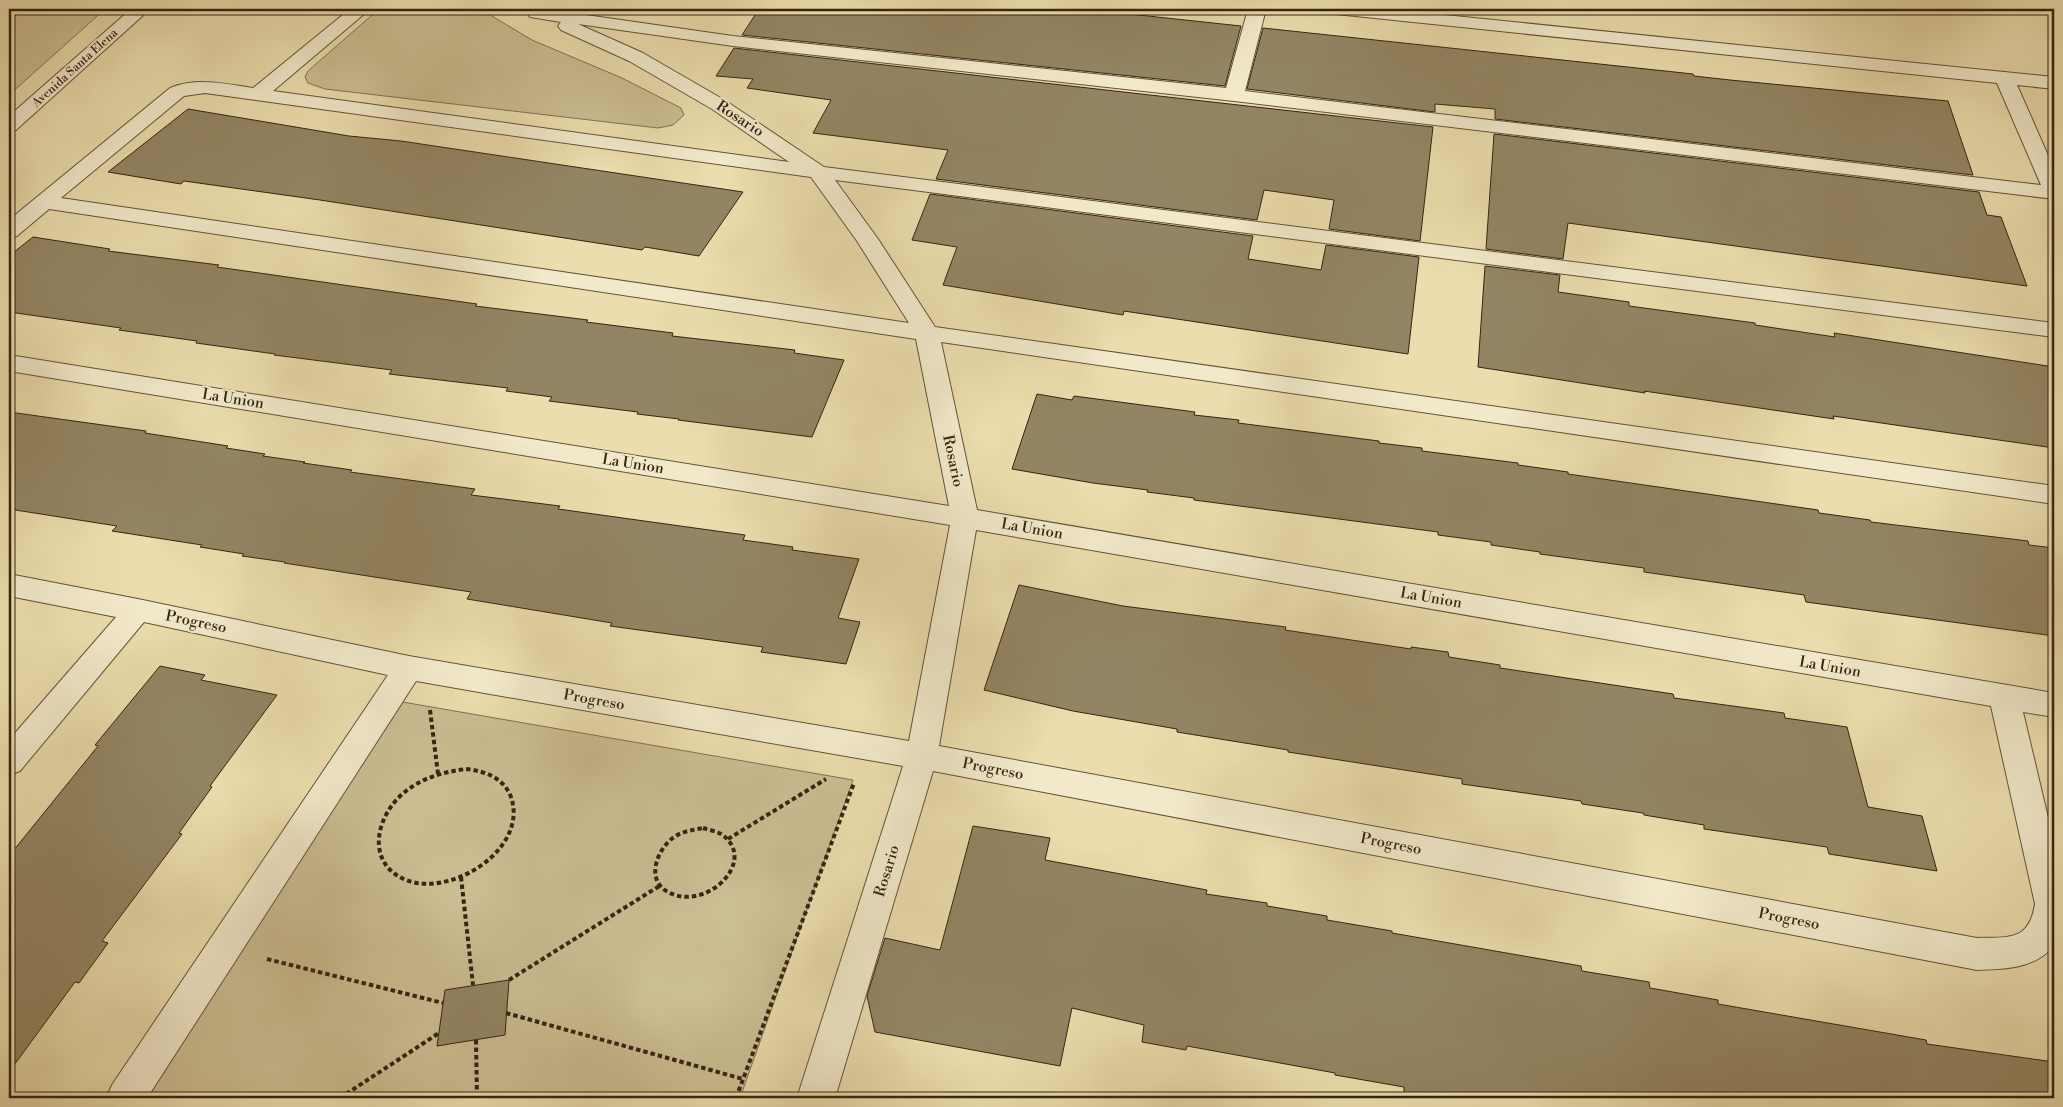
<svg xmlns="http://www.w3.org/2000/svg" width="2063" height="1107" font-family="'Libre Bodoni',serif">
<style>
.green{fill:#ccbe93;stroke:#807252}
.building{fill:#938563;stroke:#342512}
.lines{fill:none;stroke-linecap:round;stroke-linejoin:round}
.street-casing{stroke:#625339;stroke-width:2}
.path{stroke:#342512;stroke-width:4;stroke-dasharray:4.5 3;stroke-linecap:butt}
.street{fill:#f2e9ca;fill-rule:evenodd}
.labels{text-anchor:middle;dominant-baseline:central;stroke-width:4;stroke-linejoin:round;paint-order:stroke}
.far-street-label{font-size:12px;fill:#342512;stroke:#f2e9ca}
.street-label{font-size:15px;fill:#342512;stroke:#f2e9ca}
</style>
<rect width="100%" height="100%" fill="#ebddad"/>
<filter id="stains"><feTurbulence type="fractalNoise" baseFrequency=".004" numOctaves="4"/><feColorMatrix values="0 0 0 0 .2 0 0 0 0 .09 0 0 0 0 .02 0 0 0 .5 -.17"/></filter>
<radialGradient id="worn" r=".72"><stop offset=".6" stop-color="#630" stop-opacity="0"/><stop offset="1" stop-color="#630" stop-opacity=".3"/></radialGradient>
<path class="green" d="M13,9H105L9,95V12Z
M379,9H480L532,40L622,78L681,108L684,115L673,125L658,128L325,89L308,83L305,77L308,71Z
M397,701L853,780L740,1098H135Z"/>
<path class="building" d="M759,9H1083L1241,26L1225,86L742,35Z
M1263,28L1693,74L1694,76L1730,80L1948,101L1973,175L1495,119V109L1435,104V112L1247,89Z
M734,48L1433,127L1420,241L1329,229L1334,200L1264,190L1257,220L936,179L948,150L813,133L831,100L747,88L753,79L716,76Z
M188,109L349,136L401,141L743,192L699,256L645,247L642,250L320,200L184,181L181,184L108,172Z
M1494,134L1979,192L1987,215L2001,217L2027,286L1568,223L1563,259L1486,249Z
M930,194L1253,236L1248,259L1321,270L1326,245L1419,257L1408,354L1124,311L1123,315L943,285L957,247L912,240Z
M33,237L110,249L108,251L219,265L217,267L477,304L475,306L588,320L586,322L673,333L672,336L795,350L794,353L844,360L812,437L678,420L679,419L637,414L638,412L549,401L552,397L506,391L508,388L389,374L392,370L274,355L275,354L196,343L197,341L119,330L121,328L9,312V256Z
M1485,266L1560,275L1558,292L1629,302V306L1755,323V325L1835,337L1834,333L2054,367V448L1833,416L1834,419L1644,391L1645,393L1478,367Z
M1037,394L1072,400L1074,396L1195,412L1194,415L1239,420L1238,423L1379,441V443L1422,448V451L1518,463V465L1568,472V474L1818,510L1819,513L1870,520L1871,522L2028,541L2029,545L2054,548V636L1806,602L1804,595L1644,572V568L1540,554V552L1491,545V542L1438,535V532L1194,500V498L1147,492L1148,490L1093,483L1012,469Z
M9,412L146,431L145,433L228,446L226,448L265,454L263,456L305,462L303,463L352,470L350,472L475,489L471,495L560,506L558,509L745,535L743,540L793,547L792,550L859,559L838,618L860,622L846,664L761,652L763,647L610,626L612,623L467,599L471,592L284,563L285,562L242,556L244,554L200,547L202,545L112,531L117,526L9,509Z
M1019,585L1123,606L1286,627L1285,630L1411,649V647L1448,652L1449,657L1500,665V668L1673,694L1674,698L1784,713L1785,718L1847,727L1868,807L1922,816L1937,871L1829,854L1827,847L1704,829V825L1644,815L1643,813L1582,804L1581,801L1462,784V779L1288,752V750L1177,732V729L1073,711L984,690Z
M160,666L205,675L201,680L277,695L210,786L212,787L179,833L182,834L102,941L108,943L79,983L75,982L9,1072V856L98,746L95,745Z
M973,826L1050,838L1045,860L1207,890L1206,894L1267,903V906L1327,916V920L1392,931V933L1581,966L1582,971L1649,982L1650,988L1718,1000V1004L1926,1040L1927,1044L2054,1062V1098H1431L1404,1094V1087L1335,1075V1073L1187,1046L1186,1050L1142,1042L1144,1025L1072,1008L1060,1066L875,1032L867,996L885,938L940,950Z
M509,980L505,1035L437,1046L445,990Z"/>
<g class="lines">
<defs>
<path id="street" d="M131,9H150L16,130L9,132V116Z
M350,9H370L273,91L789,162L712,109L629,61L561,30L558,26L561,22L530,17L527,13L530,9H544L733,36L1226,88L1248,9H1266L1245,91L2041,185L1997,83L1336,14L1330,13L1327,9H1385L2054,77V89L2017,85L2054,169V199L1234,101L733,46L578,24L643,53L726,101L824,167L2054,323V337L835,180L878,239L935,327L2054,486V504L941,342L977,510L2054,693V717L2023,712L2054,843V945C2036,969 2004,969 1977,970L933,771L835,1098H797L903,766L416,681L147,1098H106L112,1085L388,675L144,622L20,771L9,775V740L116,617L9,596V574L138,599L409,656L909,741L950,525L9,371V355L949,506L916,339L49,209L17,236L9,237V220L170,88C197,77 226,84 253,88ZM205,93L811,177L857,241L909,323L61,198L184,96ZM976,530L1991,706L2035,904C2029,942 2008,937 1977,938L939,746Z"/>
</defs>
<use href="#street" class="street-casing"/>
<path class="path" d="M430,710L438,774
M466,769C485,771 504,778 511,797C529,849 451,898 406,880C364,863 376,814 406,791C424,777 444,772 466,769Z
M703,828C709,830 716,831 721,834C760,860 706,913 668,892C645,880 657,849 674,837C683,831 693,830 703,828Z
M728,839L826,779
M461,877L473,985
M267,959L443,1003
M509,980L661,885
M506,1013L743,1079
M476,1040L477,1098
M340,1098L439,1033
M736,1098L854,783"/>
<use href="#street" class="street"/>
</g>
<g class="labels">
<g class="far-street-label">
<text transform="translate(75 68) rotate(-42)">Avenida Santa Elena</text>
</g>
<g class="street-label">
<text transform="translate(740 119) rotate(33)">Rosario</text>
<text transform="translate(233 399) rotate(9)">La Union</text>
<text transform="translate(953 461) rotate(78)">Rosario</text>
<text transform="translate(633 464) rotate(9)">La Union</text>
<text transform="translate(1032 529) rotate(10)">La Union</text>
<text transform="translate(1431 598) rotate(10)">La Union</text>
<text transform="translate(196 622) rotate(12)">Progreso</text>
<text transform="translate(1830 667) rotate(10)">La Union</text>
<text transform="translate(594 700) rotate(10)">Progreso</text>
<text transform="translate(993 769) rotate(11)">Progreso</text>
<text transform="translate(1391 844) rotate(11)">Progreso</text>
<text transform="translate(887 871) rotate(-73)">Rosario</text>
<text transform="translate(1789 919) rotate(11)">Progreso</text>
</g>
</g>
<rect width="2063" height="1107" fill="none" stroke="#ebddad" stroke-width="30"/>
<rect x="10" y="10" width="2043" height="1087" fill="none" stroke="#342512" stroke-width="2.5"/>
<rect x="15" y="15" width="2033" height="1077" fill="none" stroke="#342512"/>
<rect width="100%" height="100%" filter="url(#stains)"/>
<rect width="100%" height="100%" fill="url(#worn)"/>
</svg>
